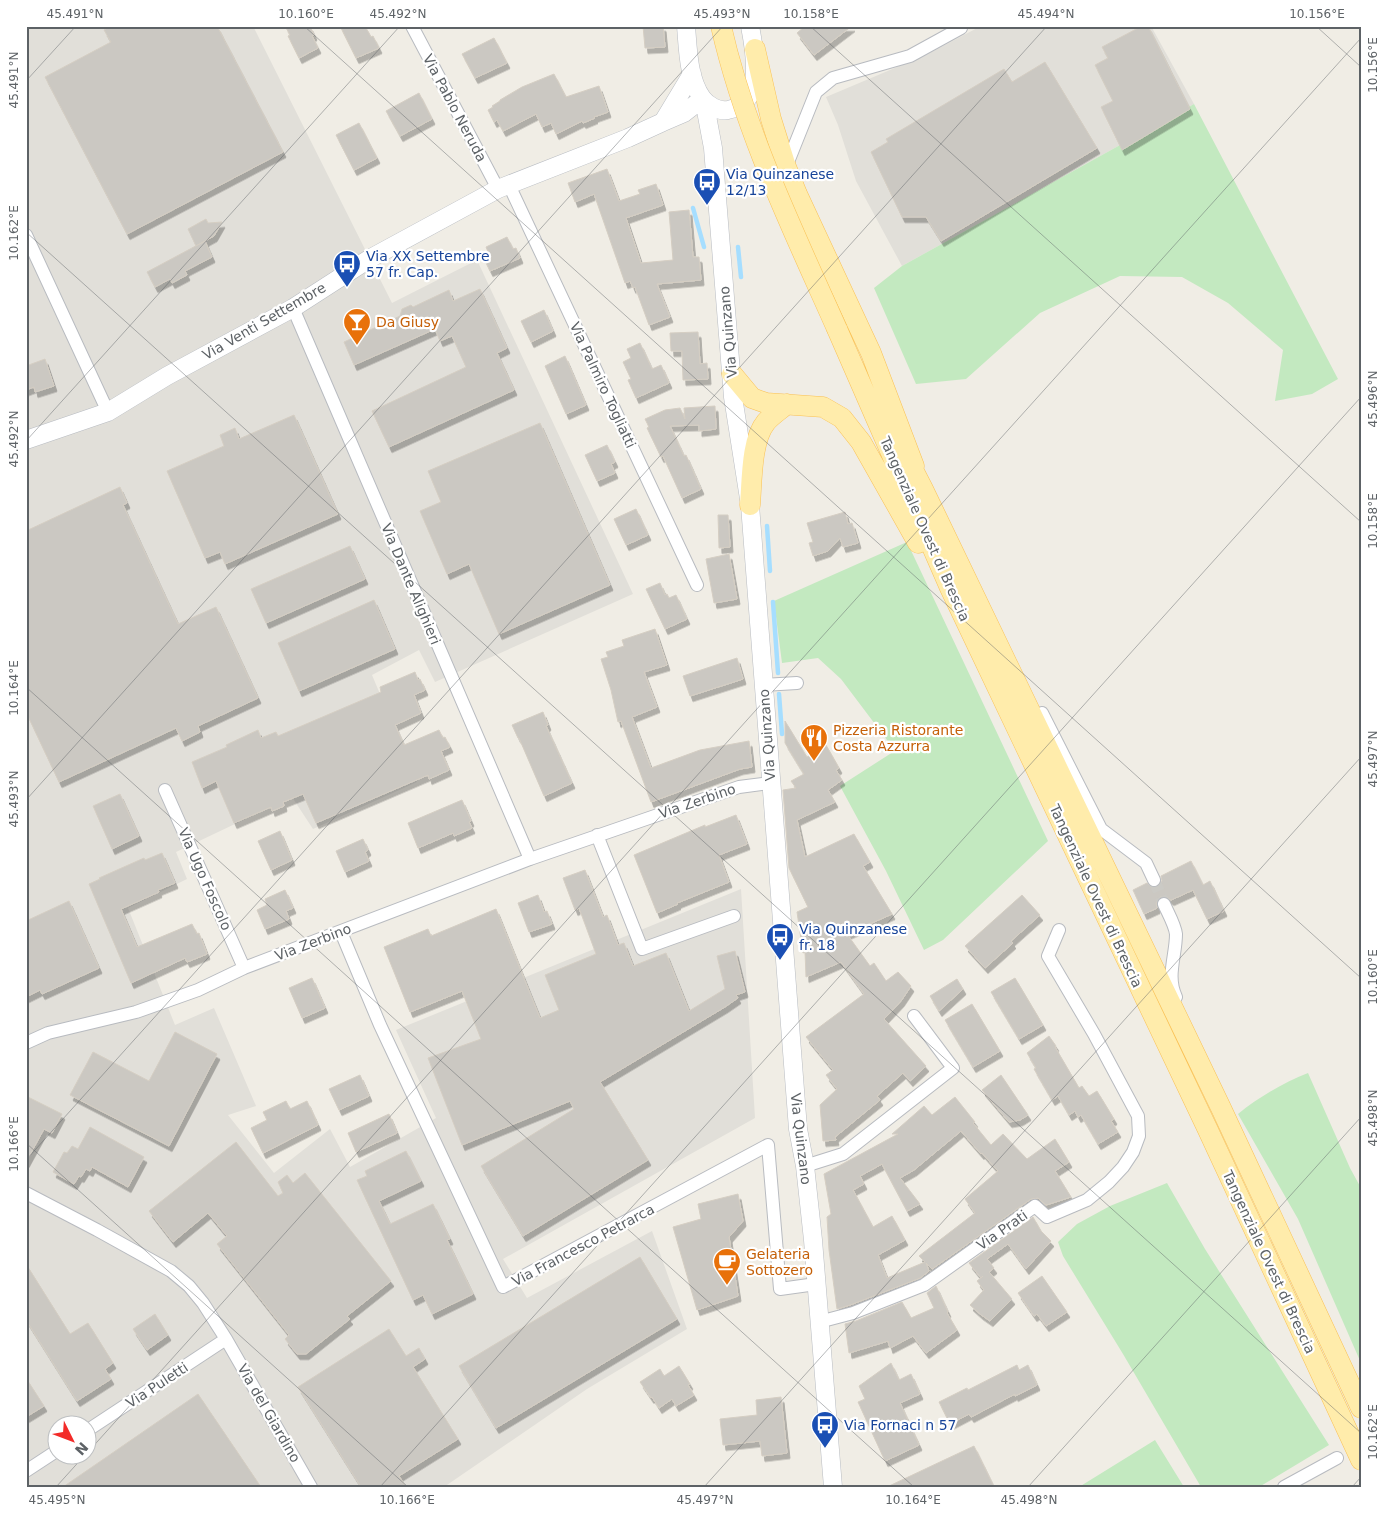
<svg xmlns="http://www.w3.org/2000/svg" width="1387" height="1513" font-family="'DejaVu Sans',sans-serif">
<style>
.industrial{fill:#e1dfd9;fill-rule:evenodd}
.green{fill:#c3e9c0}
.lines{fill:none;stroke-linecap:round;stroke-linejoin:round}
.stream{stroke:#a6deff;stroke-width:4.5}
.building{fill:#cbc8c2;stroke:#d5cec3;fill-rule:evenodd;filter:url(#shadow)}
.street-tunnel{stroke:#cbcac5;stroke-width:12;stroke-dasharray:12 6;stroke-linecap:butt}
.street-casing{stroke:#b8bbc0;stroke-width:14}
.secondary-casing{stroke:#b8bcc2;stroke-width:19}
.primary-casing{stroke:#fac155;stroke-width:21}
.street{stroke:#fff;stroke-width:12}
.secondary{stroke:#fff;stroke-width:18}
.primary{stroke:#ffecab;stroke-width:20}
.primary-bridge-casing{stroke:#fac155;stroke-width:21;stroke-linecap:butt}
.primary-bridge{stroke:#ffecab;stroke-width:20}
.ticks{fill:none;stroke:#5d6266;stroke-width:1;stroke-opacity:0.45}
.labels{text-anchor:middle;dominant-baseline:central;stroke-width:4.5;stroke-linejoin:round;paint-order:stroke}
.street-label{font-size:14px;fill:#5d6266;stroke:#fff}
.transit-label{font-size:14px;fill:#164399;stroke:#fff;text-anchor:start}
.food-label{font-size:14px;fill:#c56008;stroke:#fff;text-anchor:start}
.neatline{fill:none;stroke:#5d6266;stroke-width:2}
.ticks-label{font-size:12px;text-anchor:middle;fill:#5d6266}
</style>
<defs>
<filter id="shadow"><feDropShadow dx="3" dy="5.5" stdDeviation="0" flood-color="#0004"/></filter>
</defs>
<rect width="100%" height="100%" fill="#f0ede5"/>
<path class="industrial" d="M26,26H253L392,303L477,260L633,594L435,682L419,650L372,675L417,782L313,829L292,797L176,852L187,879L128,908L175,1025L214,1008L256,1106L228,1115L274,1173L330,1129L350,1167L436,1118L396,1030L741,889L755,1118L503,1259L527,1298L652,1231L687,1329L587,1389L444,1487H26ZM58,1426H88V1456H58Z
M981,26H1151L1194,104L902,266L856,181L838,125L826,97L928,54Z"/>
<path class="green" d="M1194,104L1338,379L1312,394L1275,401L1283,350L1228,303L1182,277L1120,276L1040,313L966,379L916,384L874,288L902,266Z
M907,542L1048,841L943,940L924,950L886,871L840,786L893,752L887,740L841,679L818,658L782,663L774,601Z
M1308,1073L1350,1168L1361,1188V1363L1298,1219L1238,1114C1259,1097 1283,1083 1308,1073Z
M1167,1183L1205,1249L1329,1445L1259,1487H1201L1123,1354L1063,1256L1058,1242L1077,1224L1110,1206Z
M1155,1440L1184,1487H1079Z"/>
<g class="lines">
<path class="stream" d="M693,208L704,247
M738,247L741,277
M767,526L770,571
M773,602L778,673
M779,694L782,734"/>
</g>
<path class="building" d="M111,26H217L283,152L127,234L45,77L111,42L104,30Z
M285,26H310L314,35L312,36L318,48L299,58L288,36L290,35Z
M340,26H365L371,37L373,36L379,48L356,58Z
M643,26H663L665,47L645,48Z
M805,26H852L814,55L797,33Z
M1142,26H1148L1190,109L1122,150L1101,107L1113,101L1095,65L1108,58L1102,47Z
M494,38L507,63L475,78L462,54Z
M1045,62L1097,148L941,241L926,217H902L871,152L888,142L886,139L1004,69L1012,82Z
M554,74L566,97L599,86L608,112L594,117L595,118L583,123L582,121L556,134L551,123L542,127L536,114L503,131L497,120L494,122L488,110L493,107L492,106L500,101V100L522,87Z
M419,93L432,119L400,136L386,111Z
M359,123L377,158L354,170L336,135Z
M607,169L619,201L640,194L638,190L656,184L663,205L626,218L641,263L673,260L669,212L689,210L693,257H699L701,280L657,284L670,317L649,325L635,287L633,288L630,281L625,283L594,194L575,202L568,183Z
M206,219L208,223L222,222L214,236L196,246L188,229Z
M507,237L513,249L516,248L520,258L490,271L486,263L491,259L486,247Z
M205,241L212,257L185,271L187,275L172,283L170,279L155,287L147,272Z
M480,289L507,348L497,353L514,390L389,447L372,411L466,367L452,336L440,341L435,329L354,365L344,342L400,316L402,309L411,305L413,307L449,290L453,301Z
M544,310L553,331L531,342L521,321Z
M698,332L700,364L707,363L708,379L683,380L682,351H671L670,333Z
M640,343L652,369L661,365L669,383L636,398L628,380L631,379L623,362L631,358L627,349Z
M565,356L586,405L566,414L545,366Z
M45,359L54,386L35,392L34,387L26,390V366Z
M715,406L716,429L699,431V425L670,426L684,456L686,455L701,489L682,498L663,456L661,457L647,428L649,427L645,419L665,410L680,408L685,419L684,408Z
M294,415L338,514L225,564L220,552L205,558L167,471L224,446L220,435L235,428L239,439Z
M540,423L610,585L499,634L469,564L447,574L420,511L441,502L428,471Z
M607,445L615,462L611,464L615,473L597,481L585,455Z
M120,487L127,503L123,505L178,624L216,607L258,698L198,726L200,732L182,741L176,728L59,782L26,712V531Z
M636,509L648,535L626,545L614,519Z
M845,512L848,524L852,523L858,543L843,547L840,538L828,551L813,556L809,543L813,542L807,523Z
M718,515H728L730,547L719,548Z
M350,546L365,579L266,623L251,589Z
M729,554L737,599L714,603L706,559Z
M660,583L665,595L667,594L669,598L676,595L687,619L665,629L646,589Z
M374,600L395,649L299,691L278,643Z
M655,629L667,665L644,672L657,707L632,717L651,768L700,750L749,741L752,767L740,769L651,802L621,721L618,722L611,690L601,659L608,657L606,652L624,646L622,640Z
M737,658L743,679L690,696L683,676Z
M415,672L418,680L420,679L425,690L414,695L421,713L395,725L404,745L439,730L443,738L445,737L450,747L441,751L449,770L429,779L428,775L316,823L303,794L283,802L284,806L272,811L271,807L234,823L216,781L202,788L192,762L227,747L226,745L258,730L261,738L276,732L278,736L381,692L380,687Z
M543,712L548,725L546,726L572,783L544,796L519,738H518L512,725Z
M785,721L807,757L826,745L839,768L836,770L842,780L828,790L835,802L797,820L805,857L854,834L870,862L863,866L892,914L847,934L870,966L874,963L886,981L898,972L911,986L901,1001L884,1019L926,1066L910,1081L903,1073L877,1096L880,1100L835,1137L836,1140L823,1141L820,1105L837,1089L826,1075L833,1070L806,1037L864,994L841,962L806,977L805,952L803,953L797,912L808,907L789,868L783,790L796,788L791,781L804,774L785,743Z
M120,794L139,836L112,849L93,806Z
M462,800L471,821L469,822L472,828L454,836L453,833L418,848L408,823Z
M736,815L747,844L719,855L729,882L677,903L678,904L657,913L634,855L705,825V827Z
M280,831L292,860L271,870L258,841Z
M363,839L368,850L365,852L369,861L345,872L336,851Z
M162,853L175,883L158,890L159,892L121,909L137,947L192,924L197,934L199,933L207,954L187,962L185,958L131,983L89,884L100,879L99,878L144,858L145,860Z
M1191,861L1203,885L1210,881L1224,911L1207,919L1193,890L1171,900L1165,896L1160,897L1156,903L1157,908L1144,914L1133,890L1147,883L1153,888L1158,887L1162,881L1161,876Z
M585,870L603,917L607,915L618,945L624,943L633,966L666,953L689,1011L725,989L717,956L735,951L745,992L736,995L738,998L725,1007L600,1082L648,1160L523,1236L481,1166L574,1109L570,1101L462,1145L428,1058L481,1039L462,991L410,1012L384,947L428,929L431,936L496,909L540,1018L559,1010L545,975L596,954L579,908L575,910L563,878Z
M285,890L293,908L286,911L289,919L265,929L257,910L267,905L265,899Z
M538,895L544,912L547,911L552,924L529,932L518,903Z
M1022,895L1040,915L1011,941L1013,943L985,968L965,946Z
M69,901L99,968L42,994L40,990L26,997V921Z
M312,978L325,1008L302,1018L289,988Z
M1015,978L1043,1025L1019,1039L991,992Z
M957,979L963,989L939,1011L930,996Z
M972,1004L1000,1051L973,1067L945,1020Z
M175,1032L217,1054L169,1146L70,1095L93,1052L149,1081Z
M1049,1036L1056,1046L1055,1047L1079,1088L1082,1086L1089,1096L1097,1091L1114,1119L1111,1121L1118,1132L1098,1144L1081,1115L1078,1117L1075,1111L1069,1115L1058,1096L1052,1100L1034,1069L1036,1068L1027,1053Z
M360,1075L369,1096L339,1110L329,1089Z
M1001,1075L1028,1115L1020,1120L1009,1122L982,1090Z
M26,1096L62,1114L52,1133L44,1129L26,1162Z
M955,1097L975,1122L973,1123L991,1145L1003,1134L1027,1159L1055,1139L1069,1162L1055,1171L1071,1197L1046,1205L1038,1198L1031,1199L932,1269L926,1263L929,1271L920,1278L850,1305L837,1309L829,1250L827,1217L831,1214L824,1174L898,1134H892L924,1106L932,1115ZM961,1131L981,1154L982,1153L998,1171L965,1199L975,1213L919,1256L925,1262L887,1278L878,1255L905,1240L892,1216L873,1227L853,1190L864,1184L860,1176L882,1164L907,1211L920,1204L900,1178L914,1170Z
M286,1101L290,1109L307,1101L318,1125L263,1153L251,1128L267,1120L263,1112Z
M389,1114L397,1133L356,1152L348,1133Z
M90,1127L144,1157L128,1187L92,1167L90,1171L86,1169L81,1177L79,1176L74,1184L53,1172L64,1152L67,1153L72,1146L78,1149Z
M236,1142L278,1196L283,1193L278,1182L287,1175L293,1183L305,1173L391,1281L347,1316L350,1319L306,1354H297L285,1339L289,1335L217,1244L227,1236L208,1213L173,1242L149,1211Z
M406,1151L421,1181L379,1201L390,1224L433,1204L450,1239L447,1240L473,1294L432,1314L423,1295L413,1300L357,1180L367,1176L365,1171Z
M738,1194L743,1221L729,1237L738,1296L697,1310L673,1227L701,1219L698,1204Z
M1033,1217L1041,1231L1051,1241L1026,1269L1008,1244L987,1259L994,1268L989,1272L1012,1299L990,1321L980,1314L970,1305L984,1290L977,1281L983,1276L981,1278L969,1263Z
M640,1257L677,1319L496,1428L459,1366Z
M26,1264L70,1334L88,1323L113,1363L105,1369L111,1379L77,1401L26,1320Z
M1042,1276L1067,1312L1046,1326L1037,1314L1034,1316L1018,1293Z
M936,1286L948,1312L947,1313L957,1330L926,1353L913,1336L890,1348L888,1341L849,1353L845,1324L856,1321L902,1302L911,1318L934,1308L927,1293Z
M155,1314L168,1335L147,1350L133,1329Z
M389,1329L406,1356L419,1348L425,1359L413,1367L458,1439L399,1476L406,1487H361L298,1387Z
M891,1363L899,1380L911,1374L920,1394L900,1403L919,1445L885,1461L858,1402L865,1399L859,1386Z
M1017,1365L1019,1370L1028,1365L1037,1385L1015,1396V1394L971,1417L969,1414L950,1424L939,1402L967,1388L968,1390Z
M679,1366L690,1384L688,1385L694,1395L676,1406L672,1399L659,1408L652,1397L651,1398L640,1382L660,1369L664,1376Z
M26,1378L44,1406L26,1417Z
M198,1394L261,1487H63Z
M781,1397L787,1453L762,1456L760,1441L723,1445L720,1419L757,1415L756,1400Z
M974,1446L994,1487H887L942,1461Z"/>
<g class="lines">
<path class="street-tunnel" d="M1154,880L1164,904"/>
<defs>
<path id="street" d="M412,26L498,189
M786,167L816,92L833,78L910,56L961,28
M509,185L697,585
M26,235L108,412
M293,308L530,859
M763,685L797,683
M1042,713L1101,829L1146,863L1154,880
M165,790L244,968
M597,835L642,949L734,916
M1164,904C1168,913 1175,925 1176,934C1176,956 1166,976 1176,997
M341,932L380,1025L503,1287L768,1145L780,1289L816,1284
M26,1043L48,1033L136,1012L198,990L244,968L530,859L739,787L770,783
M805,1166L843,1154L953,1068L914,1016
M26,1193L97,1230L171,1271L189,1286L203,1303L226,1339L311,1487
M819,1322L853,1313L924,1285L1035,1206L1047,1217L1087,1200L1109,1182L1123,1167L1133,1152L1139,1136L1138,1116L1094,1034L1048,956L1059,930
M88,1430L226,1339
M26,1471L58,1450
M1284,1487L1337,1458"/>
<path id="secondary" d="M686,26C688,49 688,78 702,98C707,105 719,112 728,110C765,103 755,52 750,26
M704,100L713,148L733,397L750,505L798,1129L805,1166L813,1240L833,1487
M663,122L692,74
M26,440L108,412L167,376L293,308L369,259L498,189L628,138L663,122L684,113L702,99"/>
<path id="primary" d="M755,49L771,119L786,167L797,194L871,353L914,466
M837,329L950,588L1207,1128L1361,1460
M732,374L752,398L766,403L823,407L842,418L861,442L918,543
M905,454L923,489L1221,1108L1361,1408
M750,505C752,481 751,440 766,422C772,415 780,410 787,404"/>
</defs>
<use href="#street" class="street-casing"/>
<use href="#secondary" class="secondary-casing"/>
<use href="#primary" class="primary-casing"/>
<use href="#street" class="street"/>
<use href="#secondary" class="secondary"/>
<use href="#primary" class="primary"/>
<defs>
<path id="primary-bridge" d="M721,26C745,132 793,230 837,329"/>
</defs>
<use href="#primary-bridge" class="primary-bridge-casing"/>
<use href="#primary-bridge" class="primary-bridge"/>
</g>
<path class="ticks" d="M304,26L1361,978M810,26L1361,522M1316,26L1361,67M26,81L76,26M26,232L1361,1433M26,441L400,26M26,687L914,1487M26,800L723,26M26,1143L408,1487M26,1160L1047,26M88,1452L1361,38M56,1487L84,1456M380,1487L1361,397M704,1487L1361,757M1028,1487L1361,1117M1352,1487L1361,1477"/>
<defs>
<symbol id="bus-pin" viewBox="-11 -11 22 30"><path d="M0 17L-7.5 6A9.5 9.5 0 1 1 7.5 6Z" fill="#1a4fb4" stroke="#fff"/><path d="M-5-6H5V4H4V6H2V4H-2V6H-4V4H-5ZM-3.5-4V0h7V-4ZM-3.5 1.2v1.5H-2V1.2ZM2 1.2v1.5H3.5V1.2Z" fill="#fff"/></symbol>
<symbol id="bar-pin" viewBox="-11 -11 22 30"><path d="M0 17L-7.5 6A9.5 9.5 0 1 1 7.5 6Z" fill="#e8710a" stroke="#fff"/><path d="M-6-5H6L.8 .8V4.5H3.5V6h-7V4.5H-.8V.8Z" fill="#fff"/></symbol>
<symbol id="restaurant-pin" viewBox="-11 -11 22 30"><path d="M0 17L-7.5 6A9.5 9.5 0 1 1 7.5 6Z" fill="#e8710a" stroke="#fff"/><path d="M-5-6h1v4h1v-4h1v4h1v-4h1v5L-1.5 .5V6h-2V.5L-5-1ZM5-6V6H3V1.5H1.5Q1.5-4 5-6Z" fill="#fff"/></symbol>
<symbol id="cafe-pin" viewBox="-11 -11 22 30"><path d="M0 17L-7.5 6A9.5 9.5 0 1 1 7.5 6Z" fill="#e8710a" stroke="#fff"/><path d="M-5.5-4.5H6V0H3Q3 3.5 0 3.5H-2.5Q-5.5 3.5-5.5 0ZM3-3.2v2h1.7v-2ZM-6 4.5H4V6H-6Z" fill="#fff"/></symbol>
</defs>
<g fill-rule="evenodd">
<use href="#bus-pin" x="691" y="166" width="32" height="43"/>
<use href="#bus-pin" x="331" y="248" width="32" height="43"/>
<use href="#bar-pin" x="341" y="306" width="32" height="43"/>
<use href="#restaurant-pin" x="798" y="722" width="32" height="43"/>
<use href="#bus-pin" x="764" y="921" width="32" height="43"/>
<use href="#cafe-pin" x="711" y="1246" width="32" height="43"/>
<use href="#bus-pin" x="809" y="1409" width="32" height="43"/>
</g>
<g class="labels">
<g class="street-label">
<text transform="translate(455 108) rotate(62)">Via Pablo Neruda</text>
<text transform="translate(264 321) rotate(-30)">Via Venti Settembre</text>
<text transform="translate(728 332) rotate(-95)">Via Quinzano</text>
<text transform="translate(603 385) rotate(65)">Via Palmiro Togliatti</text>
<text transform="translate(925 529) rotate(66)">Tangenziale Ovest di Brescia</text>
<text transform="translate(411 584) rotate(67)">Via Dante Alighieri</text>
<text transform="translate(767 735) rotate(-94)">Via Quinzano</text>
<text transform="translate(697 801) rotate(-19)">Via Zerbino</text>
<text transform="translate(205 879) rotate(66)">Via Ugo Foscolo</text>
<text transform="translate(1096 896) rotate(65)">Tangenziale Ovest di Brescia</text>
<text transform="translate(313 942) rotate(-21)">Via Zerbino</text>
<text transform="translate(801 1139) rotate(83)">Via Quinzano</text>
<text transform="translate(1002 1230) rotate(-35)">Via Prati</text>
<text transform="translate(583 1245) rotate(-28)">Via Francesco Petrarca</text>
<text transform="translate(1269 1262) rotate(65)">Tangenziale Ovest di Brescia</text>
<text transform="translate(157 1385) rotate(-33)">Via Puletti</text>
<text transform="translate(269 1413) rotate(60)">Via del Giardino</text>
</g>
<g class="transit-label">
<text x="726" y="174">Via Quinzanese<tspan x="726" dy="16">12/13</tspan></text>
<text x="366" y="256">Via XX Settembre<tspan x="366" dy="16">57 fr. Cap.</tspan></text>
<text x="799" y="929">Via Quinzanese<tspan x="799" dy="16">fr. 18</tspan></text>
<text x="844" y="1425">Via Fornaci n 57</text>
</g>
<g class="food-label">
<text x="376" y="322">Da Giusy</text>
<text x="833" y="730">Pizzeria Ristorante<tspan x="833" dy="16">Costa Azzurra</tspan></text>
<text x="746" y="1254">Gelateria<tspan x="746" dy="16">Sottozero</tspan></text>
</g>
</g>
<rect width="1387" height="1513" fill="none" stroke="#ffffff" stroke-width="55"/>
<g transform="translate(72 1440) rotate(132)"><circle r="24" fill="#ffffff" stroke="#bec0c2"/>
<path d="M0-4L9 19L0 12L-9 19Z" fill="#f32b28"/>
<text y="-8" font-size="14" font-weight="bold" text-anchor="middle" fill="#5d6266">N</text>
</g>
<rect x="28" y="28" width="1332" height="1458" class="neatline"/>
<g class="ticks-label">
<text x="75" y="18">45.491°N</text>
<text x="306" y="18">10.160°E</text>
<text x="398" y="18">45.492°N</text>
<text x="722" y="18">45.493°N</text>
<text x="811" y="18">10.158°E</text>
<text x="1046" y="18">45.494°N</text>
<text x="1317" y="18">10.156°E</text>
<text transform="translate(1373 65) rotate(-90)" y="4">10.156°E</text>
<text transform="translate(14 80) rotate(-90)" y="4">45.491°N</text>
<text transform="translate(14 233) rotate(-90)" y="4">10.162°E</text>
<text transform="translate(1373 399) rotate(-90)" y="4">45.496°N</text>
<text transform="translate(14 439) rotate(-90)" y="4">45.492°N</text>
<text transform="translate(1373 521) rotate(-90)" y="4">10.158°E</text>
<text transform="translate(14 688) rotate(-90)" y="4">10.164°E</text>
<text transform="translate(1373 759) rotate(-90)" y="4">45.497°N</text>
<text transform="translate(14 799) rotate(-90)" y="4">45.493°N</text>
<text transform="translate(1373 977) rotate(-90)" y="4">10.160°E</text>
<text transform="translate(1373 1118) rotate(-90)" y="4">45.498°N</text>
<text transform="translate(14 1144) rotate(-90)" y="4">10.166°E</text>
<text transform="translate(1373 1432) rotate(-90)" y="4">10.162°E</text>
<text x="57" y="1504">45.495°N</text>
<text x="407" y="1504">10.166°E</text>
<text x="705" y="1504">45.497°N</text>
<text x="913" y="1504">10.164°E</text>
<text x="1029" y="1504">45.498°N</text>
</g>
</svg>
